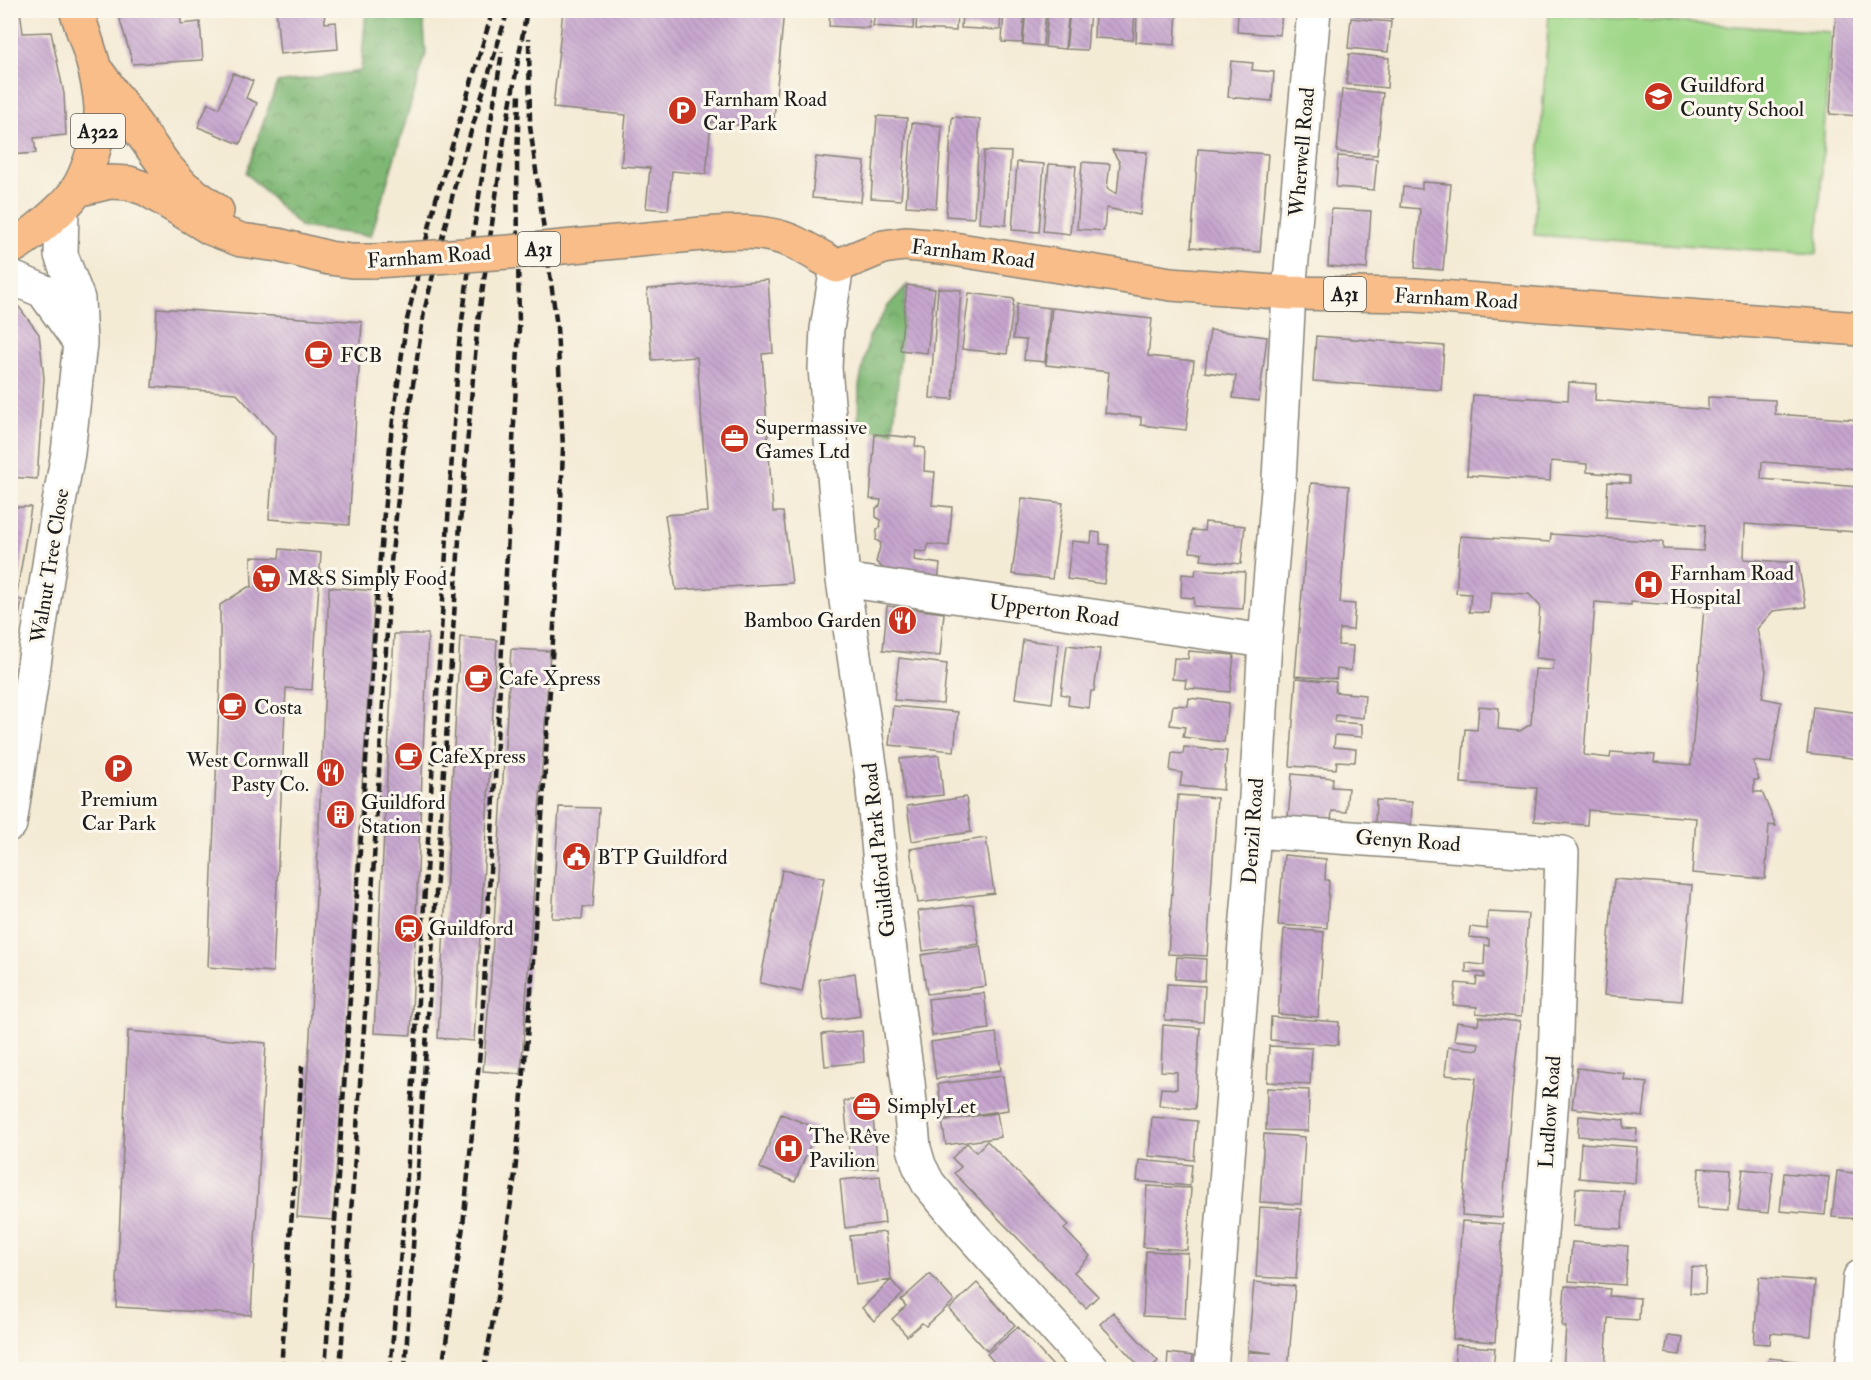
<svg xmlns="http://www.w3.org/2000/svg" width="1871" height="1380" font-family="'IM FELL Double Pica',serif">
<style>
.green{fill:#9fd788;stroke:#5e7a52;stroke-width:1.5}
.forest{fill:url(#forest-crowns);stroke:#4e6a48;stroke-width:1.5}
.building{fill:url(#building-back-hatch);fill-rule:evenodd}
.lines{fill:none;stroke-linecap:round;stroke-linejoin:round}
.minor-casing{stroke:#888478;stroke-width:36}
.major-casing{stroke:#888478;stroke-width:36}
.minor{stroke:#fff;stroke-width:33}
.major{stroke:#f8bd89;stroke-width:33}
.rail{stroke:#1c1c1c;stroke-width:4.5;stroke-dasharray:9 4.5;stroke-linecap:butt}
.major-bridge-casing{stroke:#888478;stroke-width:36;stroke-linecap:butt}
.major-bridge{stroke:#f8bd89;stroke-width:33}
.labels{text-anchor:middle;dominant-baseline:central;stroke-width:6;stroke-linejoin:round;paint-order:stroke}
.shield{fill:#fbf7ec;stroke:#5f5e5a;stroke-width:1.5}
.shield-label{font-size:20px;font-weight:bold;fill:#1c1c1c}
.poi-label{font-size:21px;fill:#1c1c1c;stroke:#fbf7ec;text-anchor:start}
.street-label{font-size:21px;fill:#1c1c1c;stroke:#fbf7ec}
</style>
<defs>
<pattern id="forest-crowns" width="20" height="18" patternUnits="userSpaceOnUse" patternTransform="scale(1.5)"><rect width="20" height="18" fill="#7fb874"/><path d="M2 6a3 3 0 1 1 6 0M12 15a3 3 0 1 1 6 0" fill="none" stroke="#67955e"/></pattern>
<pattern id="building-back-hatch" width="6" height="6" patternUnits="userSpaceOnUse" patternTransform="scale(1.5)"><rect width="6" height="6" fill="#c6a5ce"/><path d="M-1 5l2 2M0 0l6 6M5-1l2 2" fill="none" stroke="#aa8db0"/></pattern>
</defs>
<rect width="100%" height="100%" fill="#fbf7ec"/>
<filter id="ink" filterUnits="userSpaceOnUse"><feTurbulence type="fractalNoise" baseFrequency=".0167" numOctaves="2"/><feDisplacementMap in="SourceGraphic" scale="12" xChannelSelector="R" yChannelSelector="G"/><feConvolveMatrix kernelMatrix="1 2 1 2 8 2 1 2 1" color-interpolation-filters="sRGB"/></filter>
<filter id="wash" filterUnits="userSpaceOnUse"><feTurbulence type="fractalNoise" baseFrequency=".008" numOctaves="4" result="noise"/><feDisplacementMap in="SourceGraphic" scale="24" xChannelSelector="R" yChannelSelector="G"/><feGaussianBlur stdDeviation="1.35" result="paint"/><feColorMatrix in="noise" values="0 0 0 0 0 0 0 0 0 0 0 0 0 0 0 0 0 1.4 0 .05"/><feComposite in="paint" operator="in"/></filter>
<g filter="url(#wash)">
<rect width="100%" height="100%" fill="#f4ebd5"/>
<path class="green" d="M1549,14L1830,32L1817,254L1534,235Z"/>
<path class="forest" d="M366,11H423L426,54L371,236L301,227L246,173L277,83L361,71Z
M907,285L893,433L858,429L859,386L869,337L888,306Z"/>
<g id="blocks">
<path class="building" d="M10,10H20L23,33L51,32L64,94L66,135L34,138L36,153L10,155Z
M117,10H180L181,24L200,22L203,60L133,64Z
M276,10H324L325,23L336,22L338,49L280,54Z
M563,10H784L773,129L711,122L706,174L672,171L668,210L646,208L650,168L621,166L626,115L553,108Z
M830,10H870L869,28L829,26Z
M875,10H914L913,29L873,26Z
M917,10H957L956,31L916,29Z
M962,10H1001L1000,30L961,28Z
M1004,10H1025L1022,43L1002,42Z
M1026,10H1046L1043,46L1023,44Z
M1048,10H1069L1065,49L1045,47Z
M1070,10H1090L1087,50L1066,49Z
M1095,10H1135L1133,40L1094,38Z
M1137,10H1177L1175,45L1136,42Z
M1238,10H1282L1280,35L1237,32Z
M1351,10H1392V19L1351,15Z
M1836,10H1860V116L1830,114Z
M1351,18L1391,22L1388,52L1348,48Z
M1349,54L1389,58L1387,88L1346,84Z
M1231,61L1253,63L1252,70L1274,72L1272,101L1228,97Z
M233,73L253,81L246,98L257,103L240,144L198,127L208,103L219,108Z
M1342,89L1383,93L1377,155L1337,152Z
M877,116L907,118L901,200L871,198Z
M952,117L980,119L974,218L946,216Z
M912,123L942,126L936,208L906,206Z
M1198,149L1268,154L1260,252L1191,247Z
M1112,150L1147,152L1140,215L1106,208L1104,231L1077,229L1082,162L1110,164L1107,188L1117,194L1120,163Z
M984,151L1011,152L1006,225L979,223Z
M1338,156L1377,159L1374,190L1336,187Z
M816,157L865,162L861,202L812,198Z
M1017,162L1044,164L1039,232L1012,230Z
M1049,164L1076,166L1070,234L1043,231Z
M1422,182L1451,184L1443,270L1415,268L1420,209L1401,207L1403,187L1422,189Z
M1331,209L1371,211L1367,269L1328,266Z
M768,280L773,353L762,354L773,512H783L792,583L676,590L665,515L708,512L697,357L652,360L647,289Z
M907,285L935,289L927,353L900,350Z
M938,288L961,290L953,399L930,398Z
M969,293L1014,299L1007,354L962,349Z
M1017,304L1050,308L1045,362L1024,360L1026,340L1013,339Z
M10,306L19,307L39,334L44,378L37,479L10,477Z
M157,308L362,322L349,525L269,519L275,436L236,393L152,387Z
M1052,308L1152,319L1148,356L1194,361L1186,430L1141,425V417L1105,413L1109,372L1046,365Z
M1210,330L1267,337L1259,401L1233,398L1236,376L1205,372Z
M1316,336L1444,346L1441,390L1313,381Z
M1569,382L1596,384L1595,400L1708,410V397L1775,400V414L1860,420V469L1762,462L1761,479L1859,487L1856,532L1745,524L1744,559L1798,563L1806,607L1773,611L1757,629L1766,671L1762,698L1781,702L1771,763L1753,761L1759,780H1754V792H1762L1776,826L1769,825L1765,879L1692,873L1696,818L1588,810L1587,825L1534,821L1537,788L1461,783L1465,729L1477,730L1479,706L1499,708L1498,729L1520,731L1531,724L1535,669L1553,670L1554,660L1536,658L1540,606L1529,594L1491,592L1489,613L1469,612L1471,594L1456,593L1460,536L1550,542L1551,534L1663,542V549L1703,551L1705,525L1606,517L1608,482L1630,483V476L1587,472V464L1551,461L1550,481L1467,475L1473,395L1568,400ZM1595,602L1631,605V602L1704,607L1691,765L1654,762L1655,755L1611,752L1610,758L1584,755Z
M875,434L916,438L915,446L925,448L924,471L935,472L932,505L952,507L949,546L928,544L927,552L915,551L914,560L940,564L938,581L881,573L882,567L876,562L881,543L876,540L877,529L880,528L881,520L876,517V508L880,506L881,500L870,499Z
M1311,483L1349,486L1340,603L1355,604L1353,630L1340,629L1338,645L1353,646L1352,659L1351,671L1337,669L1336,679L1295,676Z
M1022,498L1063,503L1052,579L1012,574Z
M10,507H31L16,599L22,600L12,652Z
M1205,522L1245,526L1241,564L1201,560L1202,553L1190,552L1192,530L1204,531Z
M1092,532L1100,533V544L1109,545L1104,584L1067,579L1072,541L1091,543Z
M280,549L321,553L312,690L286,688L273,972L208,967L220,683V605L248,587H252L251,557L279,558Z
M1196,569L1245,572L1243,609L1194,606V598L1181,597L1182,574L1195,575Z
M329,587L375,591L333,1220L297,1217L310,1036Z
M887,606L944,613L940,656L883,650Z
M394,634H428L411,1035L374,1033Z
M460,637L497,640L474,1041L438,1038Z
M1023,640L1059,644L1052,703L1015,698Z
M1067,645L1100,649L1094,691H1091L1089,708L1068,705L1069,696L1061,694Z
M511,649L550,651L521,1074L483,1071L490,989Z
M1189,651L1234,655L1230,692L1185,688L1186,680L1172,679L1174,658L1188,659Z
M899,658L947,664L943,704L894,700Z
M1296,678L1336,682L1335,692L1365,695L1363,718L1336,715L1335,722L1362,724V737L1335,735L1334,747L1356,749L1355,762L1337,761L1336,769L1290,766Z
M1189,698L1229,703L1224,742L1183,737L1185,727L1170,725L1173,705L1188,706Z
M893,706L958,712L954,751L889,745Z
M1813,707L1860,713V759L1807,753Z
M1184,747L1227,751L1223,790L1180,786L1182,773L1170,771L1172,753L1183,754Z
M939,755L943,795L905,799L900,759Z
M1292,774L1333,778L1332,787L1348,788L1346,812L1332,811L1331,821L1288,817Z
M1178,795L1217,798L1207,956L1168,954Z
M966,797L971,832L912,841L907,806Z
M1376,800L1412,802L1411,827L1375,825Z
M559,807L599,808L593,907H583L582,919L552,918Z
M986,838L994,893L918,903L910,849Z
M1284,855L1326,859L1325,880H1329L1327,928L1278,925Z
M782,870L824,878L802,992L760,983Z
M1614,879L1692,885L1682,1001L1604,995Z
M973,904L979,944L923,951L918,911Z
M1488,912L1528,914L1521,1017L1476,1013L1477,1007L1453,1005L1456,983L1476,985L1477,977L1484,978V973L1466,972V963L1484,965L1485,945L1489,946V939L1469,937L1470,927L1487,929Z
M1284,929L1324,932L1318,1017L1278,1014Z
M980,946L986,986L927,994L921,955Z
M1177,957L1206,959L1205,981L1175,979Z
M855,973L860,1016L824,1021L819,979Z
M1167,984L1205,986L1203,1022L1165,1020Z
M984,993L989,1029L932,1036L928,999Z
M1271,1017L1339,1022L1338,1045L1270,1040Z
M1479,1017L1520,1022L1512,1093L1502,1218L1462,1215L1468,1146L1476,1078L1445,1075L1448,1047L1478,1050L1479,1043L1454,1040L1457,1022L1478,1025Z
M1163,1025L1200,1028L1195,1109L1159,1105L1161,1088L1177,1089V1072L1161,1071Z
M128,1031L266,1043L251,1315L116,1307Z
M862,1031L864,1062L825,1066L822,1034Z
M996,1033L1001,1070L936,1079L931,1042Z
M1269,1046L1312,1048L1310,1084L1267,1082Z
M1577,1068L1625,1074L1624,1080L1647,1083L1643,1117L1572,1108Z
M1003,1076L1008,1110L943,1119L938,1084Z
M1267,1088L1309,1090L1308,1131L1266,1130Z
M871,1098L878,1168L851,1170L844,1101Z
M997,1113L1001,1137L946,1145L942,1121Z
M781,1114L817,1128L795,1182L760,1168Z
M1579,1116L1624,1120V1128L1637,1129L1636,1141L1578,1136Z
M1152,1117L1197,1121L1194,1160L1149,1156Z
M1264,1134L1305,1137L1301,1204L1260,1202Z
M987,1141L1069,1225L1064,1229L1090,1256L1074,1272L1098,1296L1086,1308L954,1173L961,1167L952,1158L967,1143L976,1152Z
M1581,1143L1637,1147L1635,1183L1579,1178Z
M1139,1160L1192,1165L1190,1186L1137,1181Z
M1699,1168L1731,1170L1729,1210L1697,1208Z
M1743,1169L1773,1172L1768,1213L1738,1210Z
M1837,1171L1860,1174V1219L1832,1217Z
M1784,1173L1829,1177L1825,1215L1780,1211Z
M880,1176L885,1223L845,1228L840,1180Z
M1147,1186L1191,1188L1187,1250L1143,1247Z
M1576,1188L1624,1191L1622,1229L1573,1226Z
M1260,1207L1301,1209L1296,1279L1256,1277Z
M1462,1221L1503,1224L1495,1342L1453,1339Z
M885,1232L891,1280L903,1294L874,1321L862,1308L891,1280L856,1285L850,1236Z
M1572,1242L1628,1246L1625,1285L1569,1281Z
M1146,1251L1188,1253L1185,1318L1143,1316Z
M1691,1267L1706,1268L1705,1294L1690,1293Z
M930,1274L954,1301L926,1326L922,1323L907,1336L892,1319L906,1306L901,1300Z
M1759,1277L1815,1281L1811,1336L1771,1333L1770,1344L1754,1343Z
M1254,1282L1295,1286L1288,1370H1247L1248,1352L1272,1353L1248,1350Z
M977,1283L1015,1325L987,1351L949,1309Z
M1565,1286L1610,1289L1609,1296L1640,1298L1639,1320L1608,1318L1605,1370H1563L1566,1326H1562Z
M1113,1312L1158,1361L1149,1370H1143L1100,1324Z
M1018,1327L1053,1366L1050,1370H1001L987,1354Z
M1668,1336L1683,1338L1680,1355L1665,1353Z
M1456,1345L1495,1348L1493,1370H1454Z
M1168,1353L1193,1356L1191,1370L1167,1368Z
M1769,1358L1812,1363L1811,1370H1767Z"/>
</g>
</g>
<g filter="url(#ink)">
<use href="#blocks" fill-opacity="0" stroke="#888478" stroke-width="1.5"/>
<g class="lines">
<defs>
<path id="minor" d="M837,266L827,329L825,368L843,580L872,778L884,907L908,1082L914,1148L919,1165L928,1183L968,1231L1093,1370
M10,277L43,291L80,343
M843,580L1265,641
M10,824L55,525L68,453L80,343L78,299L61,255L62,208
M1254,831L1562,853L1555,1061L1530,1370
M1211,1370L1254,831L1265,641L1279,479L1289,293L1314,10
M1852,1370L1860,1277"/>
<path id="major" d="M99,74L165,166L184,187L217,211
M77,190L110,182L129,183L146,189L210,228L241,240L278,245L329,258L352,261H375
M702,234C732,232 763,229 791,241C807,248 822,258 837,266L883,247L905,244L941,247L1171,284L1289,293L1414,295L1860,329
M10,248C28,239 66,207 76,191C88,174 102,128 101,108C99,74 87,43 76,10"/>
</defs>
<use href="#minor" class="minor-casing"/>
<use href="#major" class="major-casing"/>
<use href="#minor" class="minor"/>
<use href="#major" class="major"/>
<path class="rail" d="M281,1370L302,1066
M325,1370L379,569L391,435L406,324L436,199L493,10
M340,1370L366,999L391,562L404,444L424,312L456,181L508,10
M390,1370L405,1209L459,344L476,215L502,52
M405,1370L460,524L478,322L504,140L527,10
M442,1370L463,1226L481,1041L519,329L517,165L519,92
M484,1370L497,1298L515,1174L531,992L560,530L563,448L557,327L530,126L529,38"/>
<defs>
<path id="major-bridge" d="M375,261L509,252L702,234"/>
</defs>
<use href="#major-bridge" class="major-bridge-casing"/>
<use href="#major-bridge" class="major-bridge"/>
</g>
</g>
<defs>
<symbol id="school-disc" viewBox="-11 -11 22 22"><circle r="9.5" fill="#c8321e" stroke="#fbf7ec"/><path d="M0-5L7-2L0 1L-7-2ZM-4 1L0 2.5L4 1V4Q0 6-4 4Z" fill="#fff"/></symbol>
<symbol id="parking-disc" viewBox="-11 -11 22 22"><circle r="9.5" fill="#c8321e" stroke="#fbf7ec"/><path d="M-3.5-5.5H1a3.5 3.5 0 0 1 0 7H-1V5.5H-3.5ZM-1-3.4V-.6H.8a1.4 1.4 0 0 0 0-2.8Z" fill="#fff"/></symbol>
<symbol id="cafe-disc" viewBox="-11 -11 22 22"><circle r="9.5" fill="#c8321e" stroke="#fbf7ec"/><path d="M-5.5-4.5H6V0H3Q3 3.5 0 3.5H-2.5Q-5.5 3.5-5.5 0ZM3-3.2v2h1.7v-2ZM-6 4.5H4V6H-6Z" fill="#fff"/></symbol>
<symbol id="office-disc" viewBox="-11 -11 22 22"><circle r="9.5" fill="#c8321e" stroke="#fbf7ec"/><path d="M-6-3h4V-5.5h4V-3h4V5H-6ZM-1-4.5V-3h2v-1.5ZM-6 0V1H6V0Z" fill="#fff"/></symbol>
<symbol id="supermarket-disc" viewBox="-11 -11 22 22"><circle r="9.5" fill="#c8321e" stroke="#fbf7ec"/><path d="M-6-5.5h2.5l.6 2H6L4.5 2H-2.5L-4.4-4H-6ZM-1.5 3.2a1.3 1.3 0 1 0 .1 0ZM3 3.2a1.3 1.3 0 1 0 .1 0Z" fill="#fff"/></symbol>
<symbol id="hospital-disc" viewBox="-11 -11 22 22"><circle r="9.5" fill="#c8321e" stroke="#fbf7ec"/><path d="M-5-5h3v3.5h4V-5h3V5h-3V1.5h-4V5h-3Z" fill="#fff"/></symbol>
<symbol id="restaurant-disc" viewBox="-11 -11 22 22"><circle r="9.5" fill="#c8321e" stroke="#fbf7ec"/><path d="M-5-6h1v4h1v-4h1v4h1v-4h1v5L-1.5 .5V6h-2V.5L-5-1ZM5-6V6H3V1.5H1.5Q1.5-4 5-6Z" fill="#fff"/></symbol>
<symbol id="building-disc" viewBox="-11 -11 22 22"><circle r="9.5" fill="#c8321e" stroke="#fbf7ec"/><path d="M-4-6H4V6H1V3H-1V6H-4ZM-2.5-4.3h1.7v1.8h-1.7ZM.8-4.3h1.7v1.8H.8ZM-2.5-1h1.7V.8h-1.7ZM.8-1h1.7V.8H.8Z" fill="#fff"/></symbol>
<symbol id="civic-disc" viewBox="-11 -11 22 22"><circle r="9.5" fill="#c8321e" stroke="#fbf7ec"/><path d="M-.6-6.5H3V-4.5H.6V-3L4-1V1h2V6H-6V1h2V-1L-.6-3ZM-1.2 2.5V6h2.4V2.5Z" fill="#fff"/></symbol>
<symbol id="station-disc" viewBox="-11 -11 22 22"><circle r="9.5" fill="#c8321e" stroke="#fbf7ec"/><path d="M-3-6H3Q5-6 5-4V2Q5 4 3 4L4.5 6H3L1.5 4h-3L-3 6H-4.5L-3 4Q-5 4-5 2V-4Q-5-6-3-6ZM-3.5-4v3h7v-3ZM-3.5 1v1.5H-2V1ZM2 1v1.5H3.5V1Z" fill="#fff"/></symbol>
</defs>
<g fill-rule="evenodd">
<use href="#school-disc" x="1642" y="80" width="33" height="33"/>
<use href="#parking-disc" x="666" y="94" width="33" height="33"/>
<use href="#cafe-disc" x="302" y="338" width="33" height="33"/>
<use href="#office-disc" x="718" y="422" width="33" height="33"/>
<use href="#supermarket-disc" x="250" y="562" width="33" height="33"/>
<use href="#hospital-disc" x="1632" y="568" width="33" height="33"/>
<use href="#restaurant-disc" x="886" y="604" width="33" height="33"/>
<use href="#cafe-disc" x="462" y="662" width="33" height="33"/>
<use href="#cafe-disc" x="216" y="690" width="33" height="33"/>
<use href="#cafe-disc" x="392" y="740" width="33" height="33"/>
<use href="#parking-disc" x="102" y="752" width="33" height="33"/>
<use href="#restaurant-disc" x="314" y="756" width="33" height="33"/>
<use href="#building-disc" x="324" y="798" width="33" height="33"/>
<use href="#civic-disc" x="560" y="840" width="33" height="33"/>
<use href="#station-disc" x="392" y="912" width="33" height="33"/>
<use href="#office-disc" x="850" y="1090" width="33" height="33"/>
<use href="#hospital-disc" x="772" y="1132" width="33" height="33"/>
</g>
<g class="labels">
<g class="shield">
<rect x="71" y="114" width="54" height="34" rx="4.5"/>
<rect x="518" y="232" width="42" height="34" rx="4.5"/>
<rect x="1324" y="277" width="42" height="34" rx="4.5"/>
</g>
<g class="shield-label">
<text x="98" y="131">A322</text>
<text x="539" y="249">A31</text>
<text x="1345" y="294">A31</text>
</g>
<g class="poi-label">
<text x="1680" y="85">Guildford<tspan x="1680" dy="24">County School</tspan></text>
<text x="703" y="99">Farnham Road<tspan x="703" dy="24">Car Park</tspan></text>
<text x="340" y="355">FCB</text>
<text x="755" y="427">Supermassive<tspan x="755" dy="24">Games Ltd</tspan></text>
<text x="1670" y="573">Farnham Road<tspan x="1670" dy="24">Hospital</tspan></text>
<text x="287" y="578">M&amp;S Simply Food</text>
<text x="881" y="620" text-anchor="end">Bamboo Garden</text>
<text x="499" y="678">Cafe Xpress</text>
<text x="254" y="707">Costa</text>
<text x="429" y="756">CafeXpress</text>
<text x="309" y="760" text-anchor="end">West Cornwall<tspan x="309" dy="24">Pasty Co.</tspan></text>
<text x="119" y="799" text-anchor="middle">Premium<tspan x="119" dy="24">Car Park</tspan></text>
<text x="361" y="802">Guildford<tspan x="361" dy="24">Station</tspan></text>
<text x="597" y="857">BTP Guildford</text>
<text x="429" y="928">Guildford</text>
<text x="887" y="1106">SimplyLet</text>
<text x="809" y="1136">The Rêve<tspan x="809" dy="24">Pavilion</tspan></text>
</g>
<g class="street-label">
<text transform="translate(1302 152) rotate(-85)">Wherwell Road</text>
<text transform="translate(973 254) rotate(7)">Farnham Road</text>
<text transform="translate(429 257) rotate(-4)">Farnham Road</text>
<text transform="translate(1456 299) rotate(3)">Farnham Road</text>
<text transform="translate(50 566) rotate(-81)">Walnut Tree Close</text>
<text transform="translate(1054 611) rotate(8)">Upperton Road</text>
<text transform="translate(1253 831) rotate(-86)">Denzil Road</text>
<text transform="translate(1408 841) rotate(4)">Genyn Road</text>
<text transform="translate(879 850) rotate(-96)">Guildford Park Road</text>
<text transform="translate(1550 1112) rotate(-86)">Ludlow Road</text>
</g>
</g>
<rect width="1871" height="1380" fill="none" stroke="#fbf7ec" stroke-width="36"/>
</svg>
